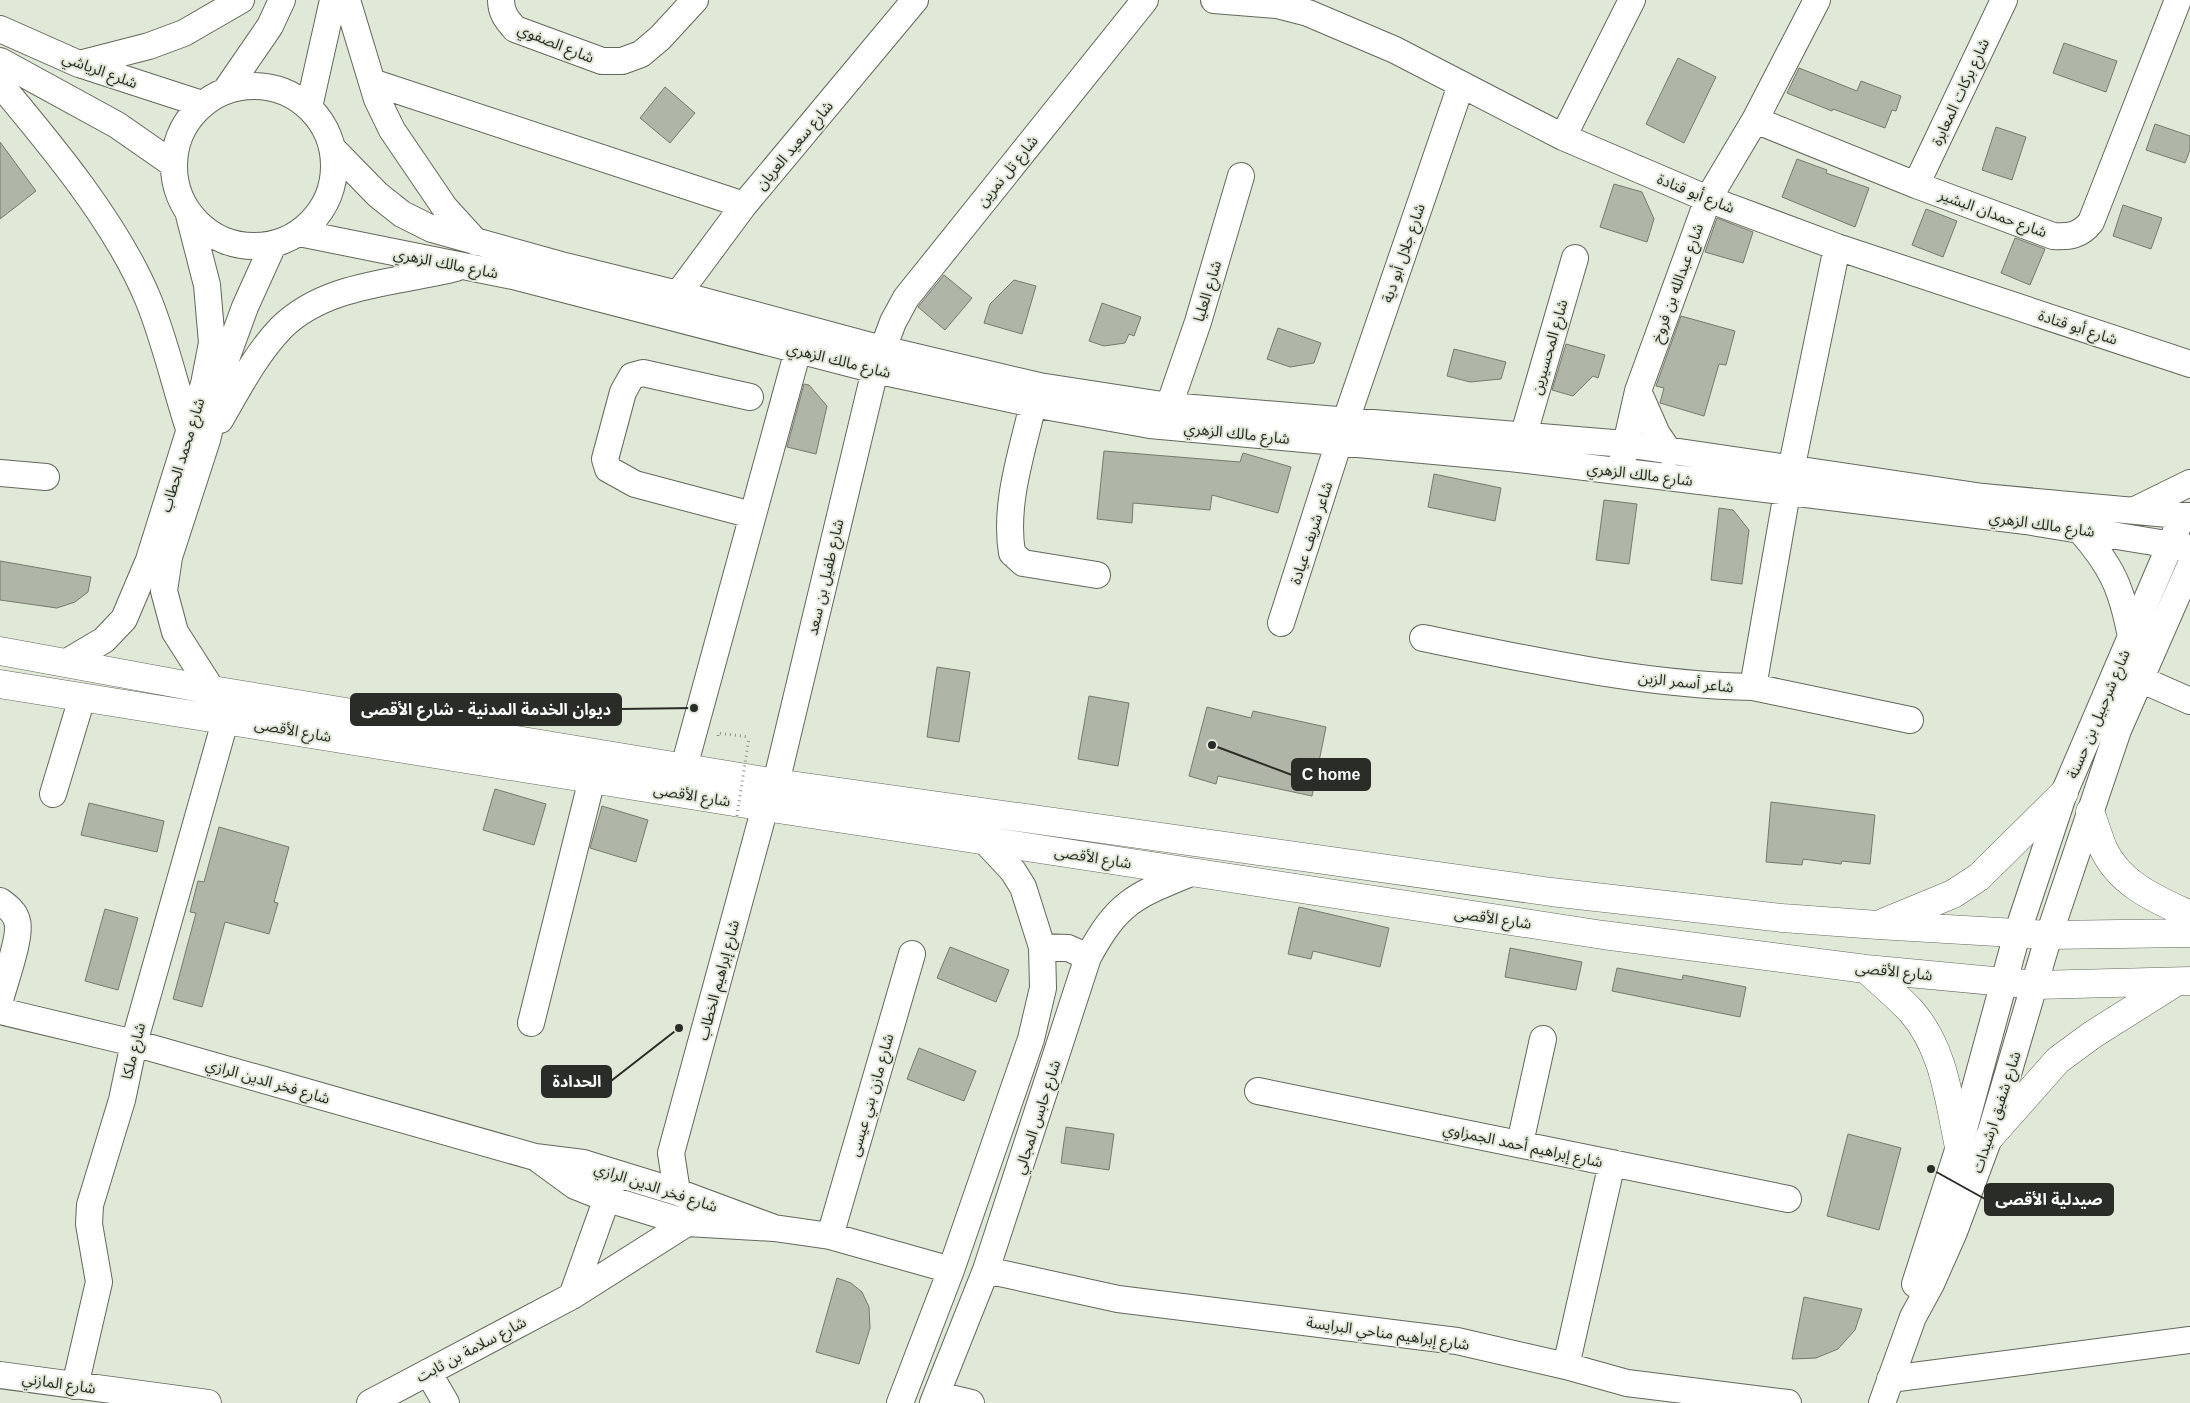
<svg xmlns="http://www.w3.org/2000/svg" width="2190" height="1403" font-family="Helvetica,'Noto Sans Arabic',sans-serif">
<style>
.building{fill:#afb6a7;stroke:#747b6d}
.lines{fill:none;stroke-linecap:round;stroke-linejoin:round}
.minor-casing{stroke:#62685b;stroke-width:28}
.major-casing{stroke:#62685b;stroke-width:29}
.path{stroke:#8f9489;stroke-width:3;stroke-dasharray:1 4;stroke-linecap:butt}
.minor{stroke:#fff;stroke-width:26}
.major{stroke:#fff;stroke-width:28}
.path-bridge{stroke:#8f9489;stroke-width:3;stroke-dasharray:1 4;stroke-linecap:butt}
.labels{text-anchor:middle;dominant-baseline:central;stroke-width:4;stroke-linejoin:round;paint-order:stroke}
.street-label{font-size:15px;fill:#2a2c27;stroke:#e0e8d8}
.leader{fill:none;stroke:#2a2c27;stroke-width:2}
.callout-dot{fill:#2a2c27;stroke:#e0e8d8;stroke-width:2}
.callout{fill:#2a2c27;stroke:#2a2c27;stroke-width:2}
.callout-label{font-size:16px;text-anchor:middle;font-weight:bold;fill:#fff}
</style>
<rect width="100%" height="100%" fill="#e0e8d8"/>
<path class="building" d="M2064,43L2117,61L2106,92L2053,73Z
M1678,58L1716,77L1684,143L1646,124Z
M1799,68L1857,91L1861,81L1901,96L1896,111L1892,110L1885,128L1833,109L1832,111L1787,93Z
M665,87L695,113L670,143L640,118Z
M2155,124L2190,136V150L2185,163L2146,150Z
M1996,127L2026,137L2012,180L1982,170Z
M0,142L36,191L0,219Z
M1797,159L1827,170L1826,173L1869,188L1855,227L1782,197Z
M1614,184L1642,192L1654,219L1647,242L1600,227Z
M2123,205L2162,218L2151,249L2113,236Z
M1926,209L1957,221L1943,257L1912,245Z
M1717,218L1753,232L1743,263L1705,252Z
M2015,238L2045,249L2030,285L2001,273Z
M944,275L972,298L945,330L918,307Z
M1014,280L1036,286L1022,334L984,323L990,304Z
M1102,303L1141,317L1134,336L1129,334L1125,343L1104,346L1089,341Z
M1681,316L1735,331L1726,365L1719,364L1704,416L1660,403L1664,388L1656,386Z
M1278,328L1321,343L1314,363L1290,367L1267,359Z
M1566,344L1605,355L1598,378L1593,376L1573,396L1552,390Z
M1454,349L1506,362L1501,379L1470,382L1447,376Z
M804,384L809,385L827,406L816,454L787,447Z
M1104,451L1240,462L1243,453L1291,467L1278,513L1212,495L1210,510L1133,503L1132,523L1097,519Z
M1434,474L1501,488L1495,521L1428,507Z
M1604,500L1637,504L1629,564L1596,560Z
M1719,508L1733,510L1749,530L1742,584L1711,580Z
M0,561L91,577L88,592L75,602L57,608L0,600Z
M937,667L970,672L959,742L927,737Z
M1089,696L1129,703L1118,766L1078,759Z
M1207,707L1251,718L1253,711L1326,727L1312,796L1218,776L1216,784L1189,776Z
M495,789L546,804L534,845L483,830Z
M1771,802L1875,815L1870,864L1842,861L1841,864L1803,859L1802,865L1766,862Z
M89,803L164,821L157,852L81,835Z
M602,806L648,820L636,862L590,848Z
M219,827L289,847L274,902L278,903L269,934L225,922L202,1007L173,999L196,913L190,912L198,881L204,882Z
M1299,907L1389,928L1380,967L1313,951L1311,959L1288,954Z
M105,909L138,918L118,990L85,981Z
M950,947L1009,970L996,1002L937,978Z
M1510,948L1582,962L1576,990L1505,977Z
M1617,968L1682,980L1683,975L1746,987L1740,1017L1612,991Z
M919,1048L976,1071L964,1101L907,1079Z
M1066,1127L1114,1134L1109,1170L1061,1163Z
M1848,1134L1901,1148L1879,1230L1827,1216Z
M837,1278L851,1283L862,1292L869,1307L870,1328L859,1364L816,1352Z
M1804,1297L1862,1309L1855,1330L1838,1349L1816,1358L1792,1359Z"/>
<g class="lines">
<defs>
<path id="minor" d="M347,0L377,99L392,130L445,208L476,242
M501,0C501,13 507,20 515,29L602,61H622L641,54L660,38L695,0
M1214,0L1277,5L1308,13L1395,50L1563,137L1708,199L1837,247L2190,364
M0,29L79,64L202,104
M0,61L117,125L173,164
M79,64L149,46L184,33L241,0
M372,82L744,205
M0,84C52,146 117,224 148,299C165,340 175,386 189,429
M174 166a80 80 0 1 1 160 0a80 80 0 1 1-160 0Z
M226,90L270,26L282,0
M309,107L333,0
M1755,120L1916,185L2053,236C2069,237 2080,236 2091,222L2178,0
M1563,137L1632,0
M333,149L378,195L402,214L432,229L561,265L678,294L882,349L1039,386L1169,406L1625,444L1983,497L2190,516
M1916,185L2004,0
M299,233L513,276L875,370L1033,404L1150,425L1510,458L2026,521L2190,548
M678,294L744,205L915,0
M1638,391L1657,434L1670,453
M750,397L643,373L632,376L623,392L605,459L608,469L635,484L752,515
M1033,404C1022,453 1004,503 1012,553L1023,563L1097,575
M1169,406L1198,322L1241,176
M220,420C238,389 256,354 281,328C326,283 398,283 456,268
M1523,437L1575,258
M1622,462L1638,391L1708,199L1755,120L1817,0
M0,473L46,477
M2135,510L2190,483
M2079,529C2112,566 2122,589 2131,637
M1281,623L1346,420L1461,85
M1423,638C1532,660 1642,685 1753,687L1791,470L1837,247
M67,662L104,640L124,619L149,560L204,384L212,343L207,285L189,215
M2140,679L2190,701
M1753,687L1910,720
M212,690L175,632L164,591L169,557L207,440L226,359L245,307L273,245
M684,767L798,350
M776,783L875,370L893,322L906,298L1145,0
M53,794L82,698
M0,901C7,906 15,912 17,921C22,935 4,984 0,1000
M1042,947L1068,948L1088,957
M0,1011L134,1043L535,1157L583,1163L677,1192L774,1228
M531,1023L592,779
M1258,1091L1788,1199
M1520,1143L1543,1039
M538,1159L575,1186L605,1198L687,1223L774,1228L830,1236L951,1270
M677,1192L671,1153L765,807
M830,1236L912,954
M986,1270L1118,1299L1457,1341L1566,1366L1627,1383L1788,1403
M1915,1284L1959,1147L2017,934L2064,793L2177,529
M572,1296L612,1184
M1566,1366L1612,1163
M428,1372L446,1403
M0,1375L208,1403
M1890,1379L2190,1340
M75,1386L99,1282L89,1224L90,1205L122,1100L134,1043L226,718
M937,1395L971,1403
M370,1403L572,1296L687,1223L691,1212
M900,1403L951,1270L1031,1039L1043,988L1042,947L1023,887L1013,871L984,840
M933,1403L986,1270L1088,957C1118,902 1134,896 1191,873
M1882,1403L1913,1317L1931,1284L1954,1232L1989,1138L2049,935L2118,730L2190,566"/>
<path id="major" d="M0,651L212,690L776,783L1551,892L1782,918L1878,925L2049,935L2190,933
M0,684L765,807L1603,935L1866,969L2036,985L2190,981
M2090,812C2095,824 2098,836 2103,848C2120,885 2156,899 2190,915
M1885,922L1953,894L1979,877L2064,793
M1866,969C1881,983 1897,996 1911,1011C1944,1048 1949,1100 1959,1147
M1989,1138L2058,1060L2092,1035L2176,982"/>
</defs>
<use href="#minor" class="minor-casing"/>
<use href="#major" class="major-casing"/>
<path class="path" d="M718,736V733L749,737"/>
<use href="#minor" class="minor"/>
<use href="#major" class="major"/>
<path class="path-bridge" d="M737,816L749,737"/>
</g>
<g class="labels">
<g class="street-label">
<text transform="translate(556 43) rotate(22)">شارع الصفوي</text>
<text transform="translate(100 70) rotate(20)">شلرع الرياشي</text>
<text transform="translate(1960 92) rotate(-65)">شارع بركات المعابرة</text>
<text transform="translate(794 145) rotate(-50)">شارع سعيد العريان</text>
<text transform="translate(1007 171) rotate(-51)">شارع تل نمرين</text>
<text transform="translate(1696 193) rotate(22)">شارع أبو قتادة</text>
<text transform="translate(1993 213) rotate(20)">شارع حمدان البشير</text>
<text transform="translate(1403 253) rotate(-71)">شارع جلال أبو دية</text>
<text transform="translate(446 263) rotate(11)">شارع مالك الزهري</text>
<text transform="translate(1677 283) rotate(-70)">شارع عبدالله بن فروخ</text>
<text transform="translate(1207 291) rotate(-73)">شارع العليا</text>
<text transform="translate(2078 327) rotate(18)">شارع أبو قتادة</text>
<text transform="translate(1549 347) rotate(-74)">شارع المحسيرين</text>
<text transform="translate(839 360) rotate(14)">شارع مالك الزهري</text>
<text transform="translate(1237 433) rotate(6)">شارع مالك الزهري</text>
<text transform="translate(182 455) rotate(-73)">شارع محمد الحطاب</text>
<text transform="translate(1640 474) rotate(7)">شارع مالك الزهري</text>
<text transform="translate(2042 524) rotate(8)">شارع مالك الزهري</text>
<text transform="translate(1311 533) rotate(-72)">شاعر شريف عيادة</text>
<text transform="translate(825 577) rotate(-77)">شارع طفيل بن سعد</text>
<text transform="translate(1686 682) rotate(6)">شاعر أسمر الزبن</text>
<text transform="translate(2098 714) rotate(-67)">شارع شرحبيل بن حسنة</text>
<text transform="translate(293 730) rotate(10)">شارع الأقصى</text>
<text transform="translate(692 795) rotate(9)">شارع الأقصى</text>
<text transform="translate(1093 857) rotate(9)">شارع الأقصى</text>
<text transform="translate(1493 918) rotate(8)">شارع الأقصى</text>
<text transform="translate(1894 971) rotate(6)">شارع الأقصى</text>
<text transform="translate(718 980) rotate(-75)">شارع إبراهيم الخطاب</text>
<text transform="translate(133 1051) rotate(-76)">شارع ملكا</text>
<text transform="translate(268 1081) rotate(16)">شارع فخر الدين الرازي</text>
<text transform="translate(871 1095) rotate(-74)">شارع مازن بني عيسى</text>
<text transform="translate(1996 1112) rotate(-72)">شارع شفيق ارشيدات</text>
<text transform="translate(1037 1117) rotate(-72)">شارع حابس المجالي</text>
<text transform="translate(1523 1145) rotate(12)">شارع إبراهيم أحمد الجمزاوي</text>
<text transform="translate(656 1187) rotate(18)">شارع فخر الدين الرازي</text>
<text transform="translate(1388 1333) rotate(8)">شارع إبراهيم مناحي البرايسة</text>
<text transform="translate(471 1349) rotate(-28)">شارع سلامة بن ثابت</text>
<text transform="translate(59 1383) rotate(8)">شارع المازني</text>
</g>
</g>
<path class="leader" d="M694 708L621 709M1212 745L1292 775M679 1028L611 1081M1931 1169L1985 1199"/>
<g class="callout-dot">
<circle cx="694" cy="708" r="5"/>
<circle cx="1212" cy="745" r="5"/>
<circle cx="679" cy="1028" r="5"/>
<circle cx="1931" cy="1169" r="5"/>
</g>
<g class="callout">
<rect x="351" y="694" width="270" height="31" rx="5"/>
<rect x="1292" y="759" width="78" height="31" rx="5"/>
<rect x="542" y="1066" width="69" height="31" rx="5"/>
<rect x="1985" y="1184" width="128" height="31" rx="5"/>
</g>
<g class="callout-label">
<text x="486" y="715">ديوان الخدمة المدنية - شارع الأقصى</text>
<text x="1331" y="780">C home</text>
<text x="577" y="1087">الحدادة</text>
<text x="2049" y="1205">صيدلية الأقصى</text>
</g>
</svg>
